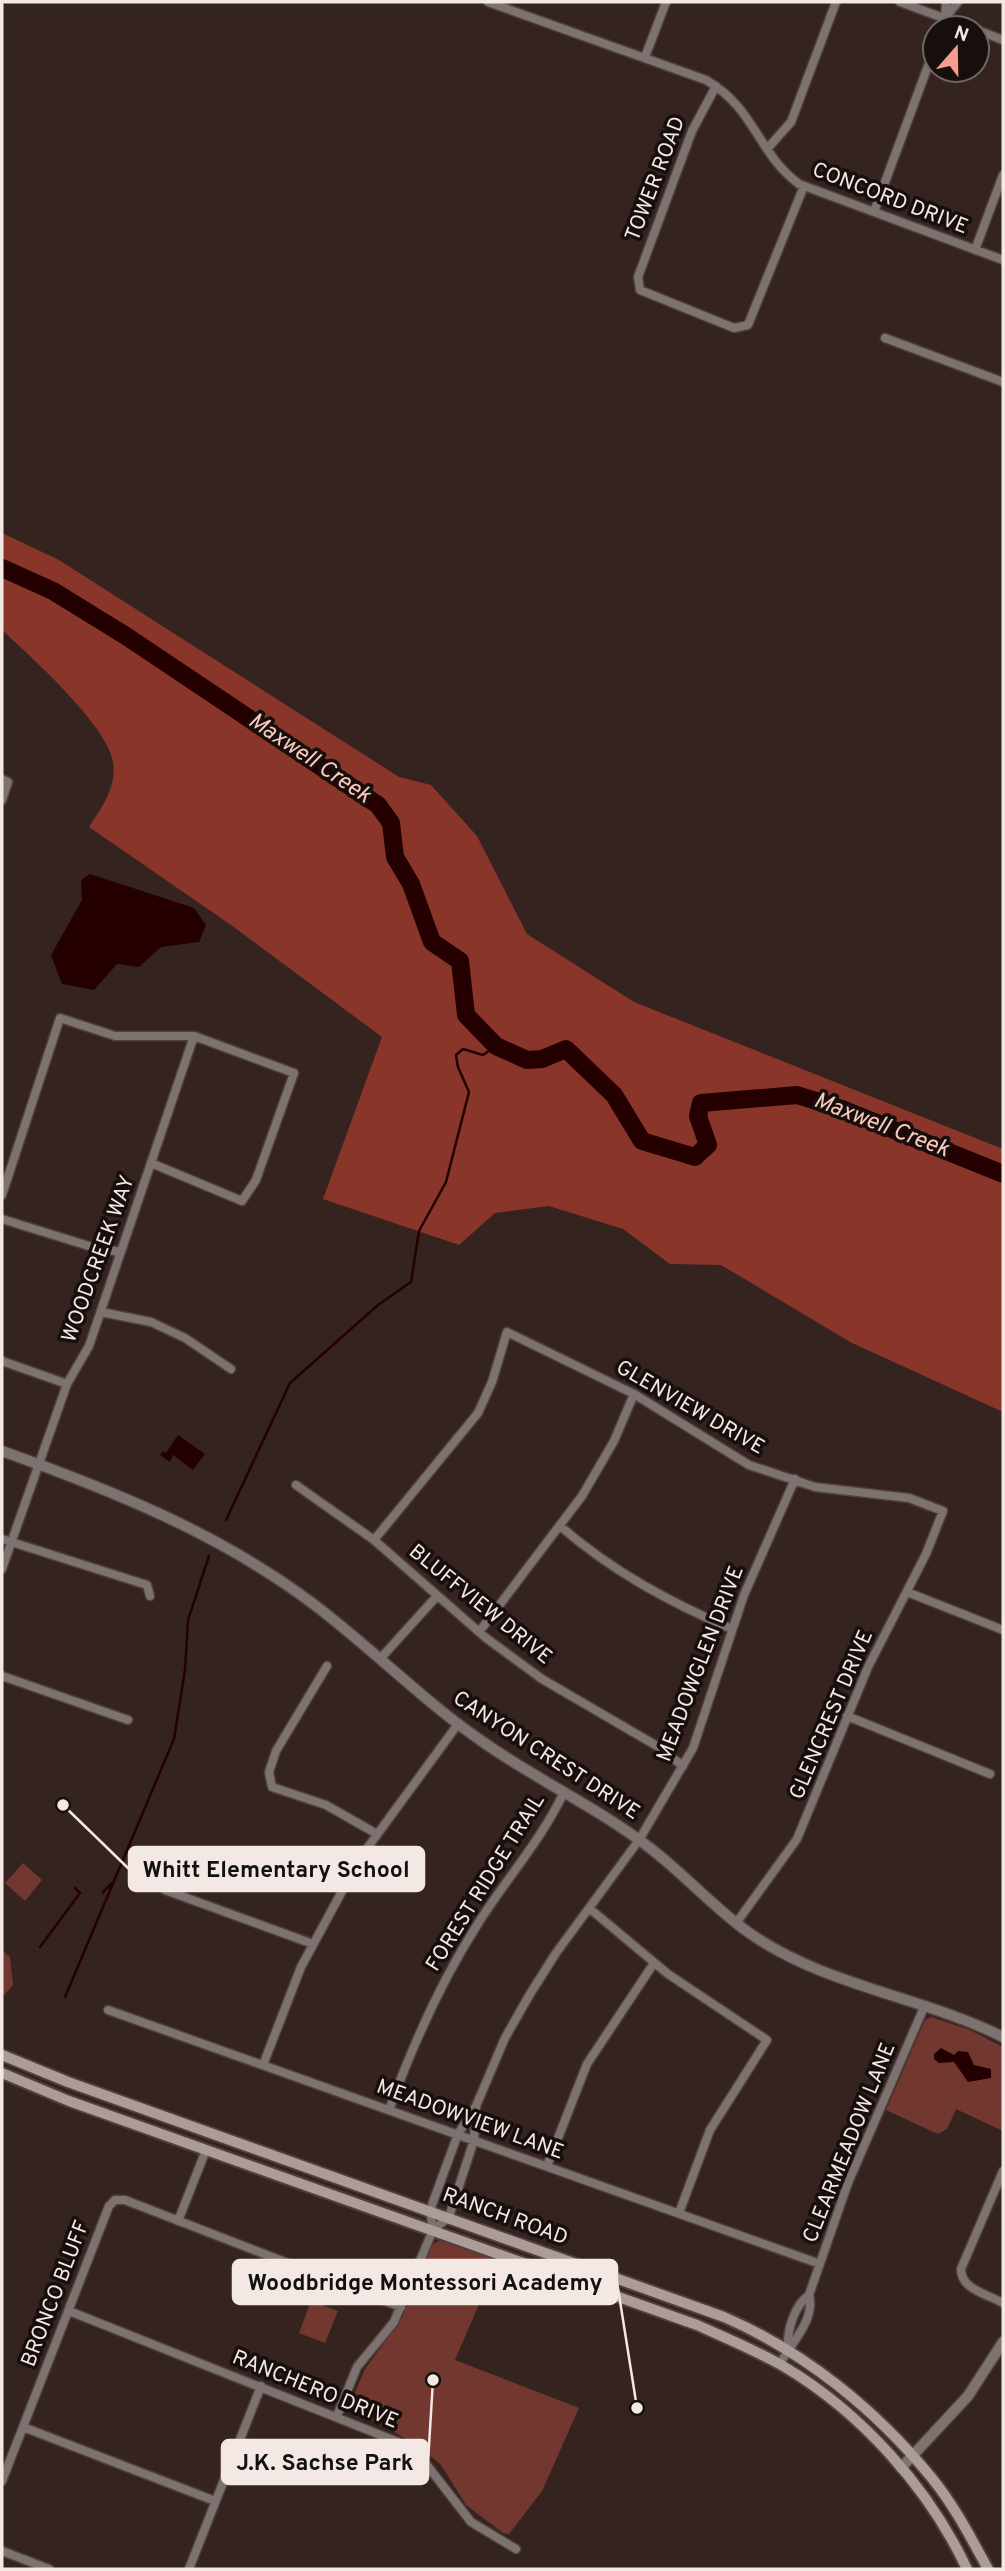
<svg xmlns="http://www.w3.org/2000/svg" width="1005" height="2571" font-family="Overpass,sans-serif">
<style>
.green{fill:#72382f}
.forest{fill:#89352a}
.water{fill:#240000}
.lines{fill:none;stroke-linecap:round;stroke-linejoin:round}
.stream{stroke:#240000;stroke-width:2.5}
.river{stroke:#240000;stroke-width:18}
.minor-casing{stroke:#503f3c;stroke-width:11}
.tertiary-casing{stroke:#503f3c;stroke-width:13}
.secondary-casing{stroke:#503f3c;stroke-width:14}
.minor{stroke:#7c7270;stroke-width:8}
.tertiary{stroke:#7c7270;stroke-width:10}
.secondary{stroke:#ac9c99;stroke-width:10}
.labels{text-anchor:middle;dominant-baseline:central;stroke-width:7;stroke-linejoin:round;paint-order:stroke}
.street-label{font-size:21px;fill:#f4e8e5;stroke:#170f0d}
.water-label{font-size:23px;font-style:italic;fill:#fcc9c0;stroke:#170f0d}
.leader{fill:none;stroke:#f4e8e5;stroke-width:2.5}
.callout-dot{fill:#f4e8e5;stroke:#170f0d;stroke-width:2.5}
.callout{fill:#f4e8e5;stroke:#f4e8e5;stroke-width:2.5}
.callout-label{font-size:23px;text-anchor:middle;font-weight:bold;fill:#111}
</style>
<rect width="100%" height="100%" fill="#352320"/>
<path class="green" d="M23,1863L42,1880L25,1901L5,1883Z
M2,1950L10,1957L13,1985L2,1997Z
M931,2017L970,2030L1003,2047V2131L956,2109L947,2129L938,2134L886,2110L925,2020Z
M442,2239L498,2260L455,2360L579,2408L542,2491L509,2534L503,2533L466,2505L441,2465L422,2449L388,2428L352,2412L349,2406L365,2369L402,2318L432,2245Z
M311,2301L338,2311L325,2343L299,2333Z"/>
<path class="forest" d="M2,533L59,560L399,777L431,785L477,836L527,934L634,1002L1003,1149V1412L852,1343L721,1265L670,1264L623,1229L549,1206L495,1213L459,1245L323,1199L382,1037L231,925L89,827C102,807 117,787 113,762C108,726 30,656 2,630Z"/>
<path class="water" d="M90,874L194,908L206,925L199,942L161,947L139,967L117,964L94,990L62,984L51,955L82,900L81,880Z
M178,1435L205,1454L193,1470L173,1455L170,1462L160,1455L163,1451L166,1453Z
M941,2048L954,2055L958,2051L968,2052L974,2065L991,2069V2078L968,2082L954,2062L939,2063L934,2059V2054Z"/>
<g class="lines">
<path class="stream" d="M226,1520L290,1383L378,1305L411,1282L419,1231L446,1182L469,1092L458,1067L456,1055L463,1049L483,1055L496,1046
M103,1892L113,1882
M40,1947L80,1893L75,1888
M65,1997L174,1739L185,1670L188,1620L209,1556"/>
<path class="river" d="M2,568L53,591L126,636L378,805L391,823L395,857L411,884L432,942L460,961L466,1015L496,1046L527,1060L542,1059L566,1049L614,1095L642,1141L695,1157L708,1145L698,1116L701,1103L797,1095L842,1109L1003,1174"/>
<defs>
<path id="minor" d="M488,2L706,80C756,109 757,153 799,184L1003,260
M900,2L971,28
M946,2L945,18L958,2
M977,30L1003,40
M645,57L666,2
M716,86L692,131L638,277L640,290L734,328L748,325L804,186
M767,149L791,122L836,2
M874,212L935,47
M975,250L1003,175
M885,338L1003,382
M2,779L8,782L2,800
M2,1195L60,1018L115,1036H194L294,1073L256,1180L242,1201L151,1163
M2,1219L92,1247L121,1252
M101,1312L151,1322L185,1338L231,1369
M2,1361L67,1384
M296,1485L374,1540L486,1638L542,1679L657,1746L683,1766
M560,1526C612,1571 669,1602 732,1629
M2,1539L147,1585L150,1596
M374,1540L478,1413L492,1382L507,1332L634,1394L749,1465L815,1487L909,1498L943,1511L926,1554L868,1667L797,1839L737,1922
M2,1569L67,1384L89,1346L194,1036
M907,1592L1003,1630
M479,1632L582,1496L614,1441L634,1394
M380,1659L437,1596
M327,1666L276,1751L269,1772L272,1787L326,1805L377,1834
M2,1676L128,1720
M847,1716L990,1774
M154,1875L165,1890L313,1944
M589,1908L668,1974L767,2040L710,2130L679,2213
M108,2010L820,2264
M263,2065L301,1967L360,1858L458,1724
M476,2106L505,2038L530,1994L556,1953L639,1840L693,1748L744,1595L795,1479
M389,2110C413,2044 441,1981 479,1922C507,1878 542,1839 564,1792
M547,2166L587,2064L654,1963
M1003,2171L961,2269C961,2290 988,2294 1003,2303
M178,2221L206,2150
M69,2311L398,2442L423,2460L471,2522L516,2549
M788,2348C787,2330 794,2306 809,2295L848,2183L925,2005
M780,2364C790,2344 816,2320 809,2295
M337,2416L357,2367L394,2322L433,2230L449,2217L474,2140L476,2106L458,2134L433,2202L430,2211L433,2230
M23,2427L215,2501
M2,2481L109,2206L115,2200H125L401,2307
M2,2551L49,2569
M189,2569L261,2386"/>
<path id="tertiary" d="M2,1451C111,1490 219,1533 312,1603C372,1648 424,1702 486,1744C539,1781 598,1808 650,1848C684,1874 713,1907 748,1932C824,1986 921,1996 1003,2037
M901,2468L968,2396L1003,2342"/>
<path id="secondary" d="M2,2055L68,2082L724,2317C805,2352 876,2410 931,2477C954,2505 971,2538 988,2569
M2,2073L69,2101L697,2325C726,2338 755,2350 783,2366C861,2412 929,2488 967,2569"/>
</defs>
<use href="#minor" class="minor-casing"/>
<use href="#tertiary" class="tertiary-casing"/>
<use href="#secondary" class="secondary-casing"/>
<use href="#minor" class="minor"/>
<use href="#tertiary" class="tertiary"/>
<use href="#secondary" class="secondary"/>
</g>
<g class="labels">
<g class="street-label">
<text transform="translate(656 179) rotate(-69)">TOWER ROAD</text>
<text transform="translate(890 199) rotate(21)">CONCORD DRIVE</text>
<text transform="translate(99 1259) rotate(-70)">WOODCREEK WAY</text>
<text transform="translate(690 1408) rotate(30)">GLENVIEW DRIVE</text>
<text transform="translate(480 1605) rotate(39)">BLUFFVIEW DRIVE</text>
<text transform="translate(701 1664) rotate(-69)">MEADOWGLEN DRIVE</text>
<text transform="translate(832 1715) rotate(-67)">GLENCREST DRIVE</text>
<text transform="translate(546 1756) rotate(33)">CANYON CREST DRIVE</text>
<text transform="translate(486 1883) rotate(-58)">FOREST RIDGE TRAIL</text>
<text transform="translate(470 2120) rotate(20)">MEADOWVIEW LANE</text>
<text transform="translate(850 2143) rotate(-68)">CLEARMEADOW LANE</text>
<text transform="translate(505 2217) rotate(20)">RANCH ROAD</text>
<text transform="translate(56 2294) rotate(-69)">BRONCO BLUFF</text>
<text transform="translate(315 2390) rotate(22)">RANCHERO DRIVE</text>
</g>
<g class="water-label">
<text transform="translate(309 759) rotate(34)">Maxwell Creek</text>
<text transform="translate(881 1126) rotate(21)">Maxwell Creek</text>
</g>
</g>
<path class="leader" d="M63 1805L129 1869M637 2408L617 2282M433 2380L428 2462"/>
<g class="callout-dot">
<circle cx="63" cy="1805" r="7"/>
<circle cx="637" cy="2408" r="7"/>
<circle cx="433" cy="2380" r="7"/>
</g>
<g class="callout">
<rect x="129" y="1847" width="295" height="44" rx="7"/>
<rect x="233" y="2260" width="384" height="44" rx="7"/>
<rect x="222" y="2440" width="206" height="44" rx="7"/>
</g>
<g class="callout-label">
<text x="276" y="1877">Whitt Elementary School</text>
<text x="425" y="2290">Woodbridge Montessori Academy</text>
<text x="325" y="2470">J.K. Sachse Park</text>
</g>
<rect width="1005" height="2571" fill="none" stroke="#f4e8e5" stroke-width="7"/>
<g transform="translate(956 49) rotate(20)"><circle r="33" fill="#170f0d" stroke="#6f6663" stroke-width="2"/>
<path d="M0-5L12 26L0 18L-12 26Z" fill="#f59d8e"/>
<text y="-10" font-size="19" font-weight="bold" text-anchor="middle" fill="#f4e8e5">N</text>
</g>
</svg>
